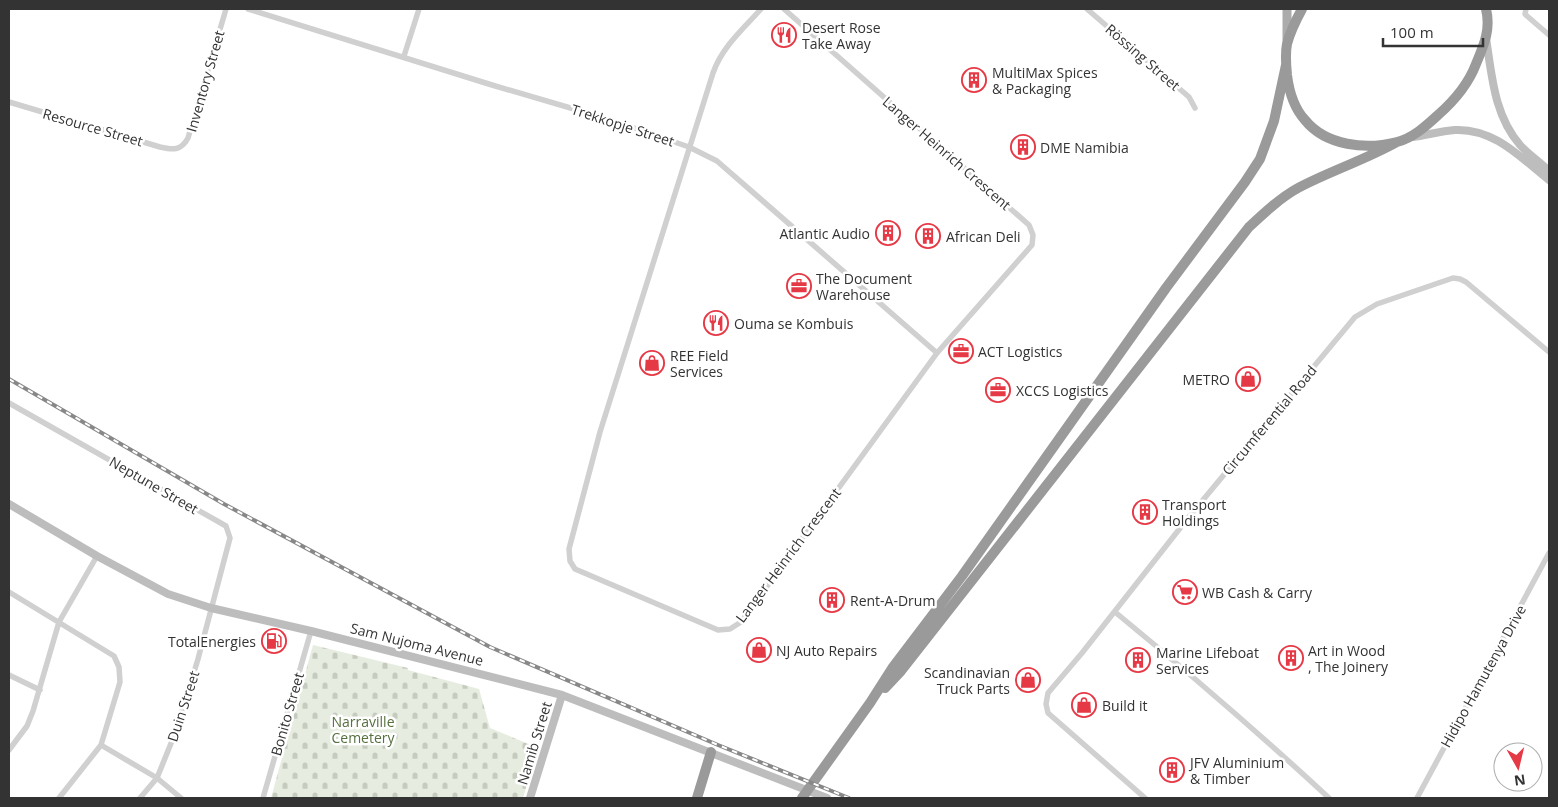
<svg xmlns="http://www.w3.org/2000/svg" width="1558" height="807" font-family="'Open Sans',sans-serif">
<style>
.cemetery{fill:url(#cemetery-stones)}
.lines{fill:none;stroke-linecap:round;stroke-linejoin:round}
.street{stroke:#d0d0d0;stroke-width:5.5}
.secondary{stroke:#bdbdbd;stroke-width:8}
.primary{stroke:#ababab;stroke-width:9}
.highway{stroke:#9a9a9a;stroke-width:10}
.rail-casing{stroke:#888;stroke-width:4}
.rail{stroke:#fff;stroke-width:2;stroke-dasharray:5.5;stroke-linecap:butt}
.labels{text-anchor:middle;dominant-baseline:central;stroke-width:5;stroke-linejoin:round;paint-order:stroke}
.poi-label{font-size:14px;fill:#333;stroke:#fff;text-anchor:start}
.street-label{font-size:14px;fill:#333;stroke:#fff}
.park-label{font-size:14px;fill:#56703f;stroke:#fff}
</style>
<defs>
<pattern id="cemetery-stones" width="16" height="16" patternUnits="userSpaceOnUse" patternTransform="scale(1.25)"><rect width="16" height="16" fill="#e6ecdf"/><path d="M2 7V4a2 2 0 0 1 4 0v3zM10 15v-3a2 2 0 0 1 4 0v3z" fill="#c6cbc0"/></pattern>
</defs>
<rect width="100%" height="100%" fill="#fff"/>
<path class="cemetery" d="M313,645L408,668V670L479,689L490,728L538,748L523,798H271Z"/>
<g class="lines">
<path class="street" d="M248,9L492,85L608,119L689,147L717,161L937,353
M761,9C743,29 722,47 713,73L600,432L569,549L570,561L575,569L718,630L730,629L741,622L937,353L1032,245L1033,235L1029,225L784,9
M1087,9L1189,97L1195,108
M1526,9L1525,14L1527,16L1549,35
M404,56L419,9
M9,102L160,147C173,150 181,151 188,138L226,9
M9,403L226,526L230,538L198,659L176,731L157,778L140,798
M9,592L114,656L119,667L120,682L101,745L59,798
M1115,612C1188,672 1260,734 1329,798
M9,675L40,690
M101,745L157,778L181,798
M9,750L27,726L33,711L59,622L97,556
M263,798L311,631
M1145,798L1048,713L1046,704L1048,693L1082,653L1188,518L1355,317L1377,304L1453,278L1460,279L1466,282L1549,352
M1417,798L1549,553"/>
<path class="secondary" d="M1486,38C1492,76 1494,115 1520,145C1528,154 1540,162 1549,171
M1413,137C1427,135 1441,131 1455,130C1494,128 1521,158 1549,180
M9,504L97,556L168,594L211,608L311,631L562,695L827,798
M530,798L562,695"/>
<path class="primary" d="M1287,9V40"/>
<path class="highway" d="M1302,9C1296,20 1290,32 1287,44C1285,54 1286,65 1287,75C1289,91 1294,108 1305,120C1326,146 1366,150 1397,142C1413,138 1426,126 1438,115C1454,101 1468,85 1476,64C1484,45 1491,29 1486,9
M885,688L901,671L1249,227C1264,213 1280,198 1298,188C1330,171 1365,160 1397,142
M697,798L711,752
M802,798L870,703L893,667L962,576L1166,288L1245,182L1260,159L1274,121L1286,65"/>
<defs>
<path id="rail" d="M9,379L224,504L490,647L718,745L849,798"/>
</defs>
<use href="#rail" class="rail-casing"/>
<use href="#rail" class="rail"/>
</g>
<defs>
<symbol id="restaurant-ring" viewBox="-11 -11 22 22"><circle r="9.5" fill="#fff" stroke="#e63946" stroke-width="1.5"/><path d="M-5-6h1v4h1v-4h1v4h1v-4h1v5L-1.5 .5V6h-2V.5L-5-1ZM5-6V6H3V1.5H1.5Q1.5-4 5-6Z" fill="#e63946"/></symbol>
<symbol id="building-ring" viewBox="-11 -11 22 22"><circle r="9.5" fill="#fff" stroke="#e63946" stroke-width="1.5"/><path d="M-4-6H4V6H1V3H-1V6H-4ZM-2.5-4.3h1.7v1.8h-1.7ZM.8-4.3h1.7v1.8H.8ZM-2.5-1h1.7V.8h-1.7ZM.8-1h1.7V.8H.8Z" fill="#e63946"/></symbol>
<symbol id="office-ring" viewBox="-11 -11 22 22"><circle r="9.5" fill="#fff" stroke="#e63946" stroke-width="1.5"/><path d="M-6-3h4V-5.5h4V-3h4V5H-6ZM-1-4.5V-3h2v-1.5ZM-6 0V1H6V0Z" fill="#e63946"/></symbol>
<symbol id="shop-ring" viewBox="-11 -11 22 22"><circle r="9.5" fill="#fff" stroke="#e63946" stroke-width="1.5"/><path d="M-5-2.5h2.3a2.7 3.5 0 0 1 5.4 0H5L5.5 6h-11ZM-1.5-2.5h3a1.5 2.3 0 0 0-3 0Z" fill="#e63946"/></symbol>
<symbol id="supermarket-ring" viewBox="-11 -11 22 22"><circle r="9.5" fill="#fff" stroke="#e63946" stroke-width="1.5"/><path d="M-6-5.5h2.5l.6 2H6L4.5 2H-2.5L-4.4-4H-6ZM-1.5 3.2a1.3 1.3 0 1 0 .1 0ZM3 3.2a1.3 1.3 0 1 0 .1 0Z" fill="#e63946"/></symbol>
<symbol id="fuel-ring" viewBox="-11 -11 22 22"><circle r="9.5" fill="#fff" stroke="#e63946" stroke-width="1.5"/><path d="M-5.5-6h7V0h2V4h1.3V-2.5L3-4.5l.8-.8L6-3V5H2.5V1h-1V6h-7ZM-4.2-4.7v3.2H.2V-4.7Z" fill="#e63946"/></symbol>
</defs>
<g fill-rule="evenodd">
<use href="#restaurant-ring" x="770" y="21" width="28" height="28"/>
<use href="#building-ring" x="960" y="66" width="28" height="28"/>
<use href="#building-ring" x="1009" y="133" width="28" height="28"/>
<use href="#building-ring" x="874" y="219" width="28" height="28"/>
<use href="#building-ring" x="914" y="222" width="28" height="28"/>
<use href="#office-ring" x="785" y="272" width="28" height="28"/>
<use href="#restaurant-ring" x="702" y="309" width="28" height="28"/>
<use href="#office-ring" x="947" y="337" width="28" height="28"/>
<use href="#shop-ring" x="638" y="349" width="28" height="28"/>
<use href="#shop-ring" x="1234" y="365" width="28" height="28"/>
<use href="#office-ring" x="984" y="376" width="28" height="28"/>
<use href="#building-ring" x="1131" y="498" width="28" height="28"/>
<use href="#supermarket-ring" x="1171" y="578" width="28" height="28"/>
<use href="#building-ring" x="818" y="586" width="28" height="28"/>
<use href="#fuel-ring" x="260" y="627" width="28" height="28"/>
<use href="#shop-ring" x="745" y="636" width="28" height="28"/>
<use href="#building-ring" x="1277" y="644" width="28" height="28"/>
<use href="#building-ring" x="1124" y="646" width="28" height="28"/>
<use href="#shop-ring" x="1014" y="666" width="28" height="28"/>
<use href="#shop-ring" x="1070" y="691" width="28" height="28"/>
<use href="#building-ring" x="1158" y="756" width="28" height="28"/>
</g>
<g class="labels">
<g class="poi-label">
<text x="802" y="27">Desert Rose<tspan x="802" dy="16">Take Away</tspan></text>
<text x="992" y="72">MultiMax Spices<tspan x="992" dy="16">&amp; Packaging</tspan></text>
<text x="1040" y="147">DME Namibia</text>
<text x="870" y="233" text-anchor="end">Atlantic Audio</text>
<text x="946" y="236">African Deli</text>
<text x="816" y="278">The Document<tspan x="816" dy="16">Warehouse</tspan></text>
<text x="734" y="323">Ouma se Kombuis</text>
<text x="978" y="351">ACT Logistics</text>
<text x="670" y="355">REE Field<tspan x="670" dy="16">Services</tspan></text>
<text x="1230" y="379" text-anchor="end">METRO</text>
<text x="1016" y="390">XCCS Logistics</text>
<text x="1162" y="504">Transport<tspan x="1162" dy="16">Holdings</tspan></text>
<text x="1202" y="592">WB Cash &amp; Carry</text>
<text x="850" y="600">Rent-A-Drum</text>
<text x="256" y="641" text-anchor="end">TotalEnergies</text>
<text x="776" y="650">NJ Auto Repairs</text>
<text x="1308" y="650">Art in Wood<tspan x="1308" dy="16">, The Joinery</tspan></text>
<text x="1156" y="652">Marine Lifeboat<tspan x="1156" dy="16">Services</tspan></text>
<text x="1010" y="672" text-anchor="end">Scandinavian<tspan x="1010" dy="16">Truck Parts</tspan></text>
<text x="1102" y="705">Build it</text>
<text x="1190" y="762">JFV Aluminium<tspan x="1190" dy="16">&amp; Timber</tspan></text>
</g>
<g class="street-label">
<text transform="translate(1143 57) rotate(41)">Rössing Street</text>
<text transform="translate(205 81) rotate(-74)">Inventory Street</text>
<text transform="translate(623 125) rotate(18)">Trekkopje Street</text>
<text transform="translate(93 127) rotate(16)">Resource Street</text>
<text transform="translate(947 153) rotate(41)">Langer Heinrich Crescent</text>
<text transform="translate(1269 420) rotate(-50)">Circumferential Road</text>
<text transform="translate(154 485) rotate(30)">Neptune Street</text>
<text transform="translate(788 555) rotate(-53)">Langer Heinrich Crescent</text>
<text transform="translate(417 644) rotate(14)">Sam Nujoma Avenue</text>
<text transform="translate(1483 676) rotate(-61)">Hidipo Hamutenya Drive</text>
<text transform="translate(183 706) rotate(-72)">Duin Street</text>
<text transform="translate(287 714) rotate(-74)">Bonito Street</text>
<text transform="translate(534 743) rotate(-73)">Namib Street</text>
</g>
<g class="park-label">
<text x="363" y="721">Narraville<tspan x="363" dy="16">Cemetery</tspan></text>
</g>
</g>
<rect width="1558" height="807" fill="none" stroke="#333333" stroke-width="20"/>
<g transform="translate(1518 767) rotate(172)"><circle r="24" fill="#ffffff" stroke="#adadad"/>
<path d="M0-4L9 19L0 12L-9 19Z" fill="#e63946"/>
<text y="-8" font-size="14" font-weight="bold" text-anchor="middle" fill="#333333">N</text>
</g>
<path d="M1383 38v8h100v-8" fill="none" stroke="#333333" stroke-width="2.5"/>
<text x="1390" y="38" font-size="15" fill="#333333" stroke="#ffffff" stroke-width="4" paint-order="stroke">100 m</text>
</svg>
